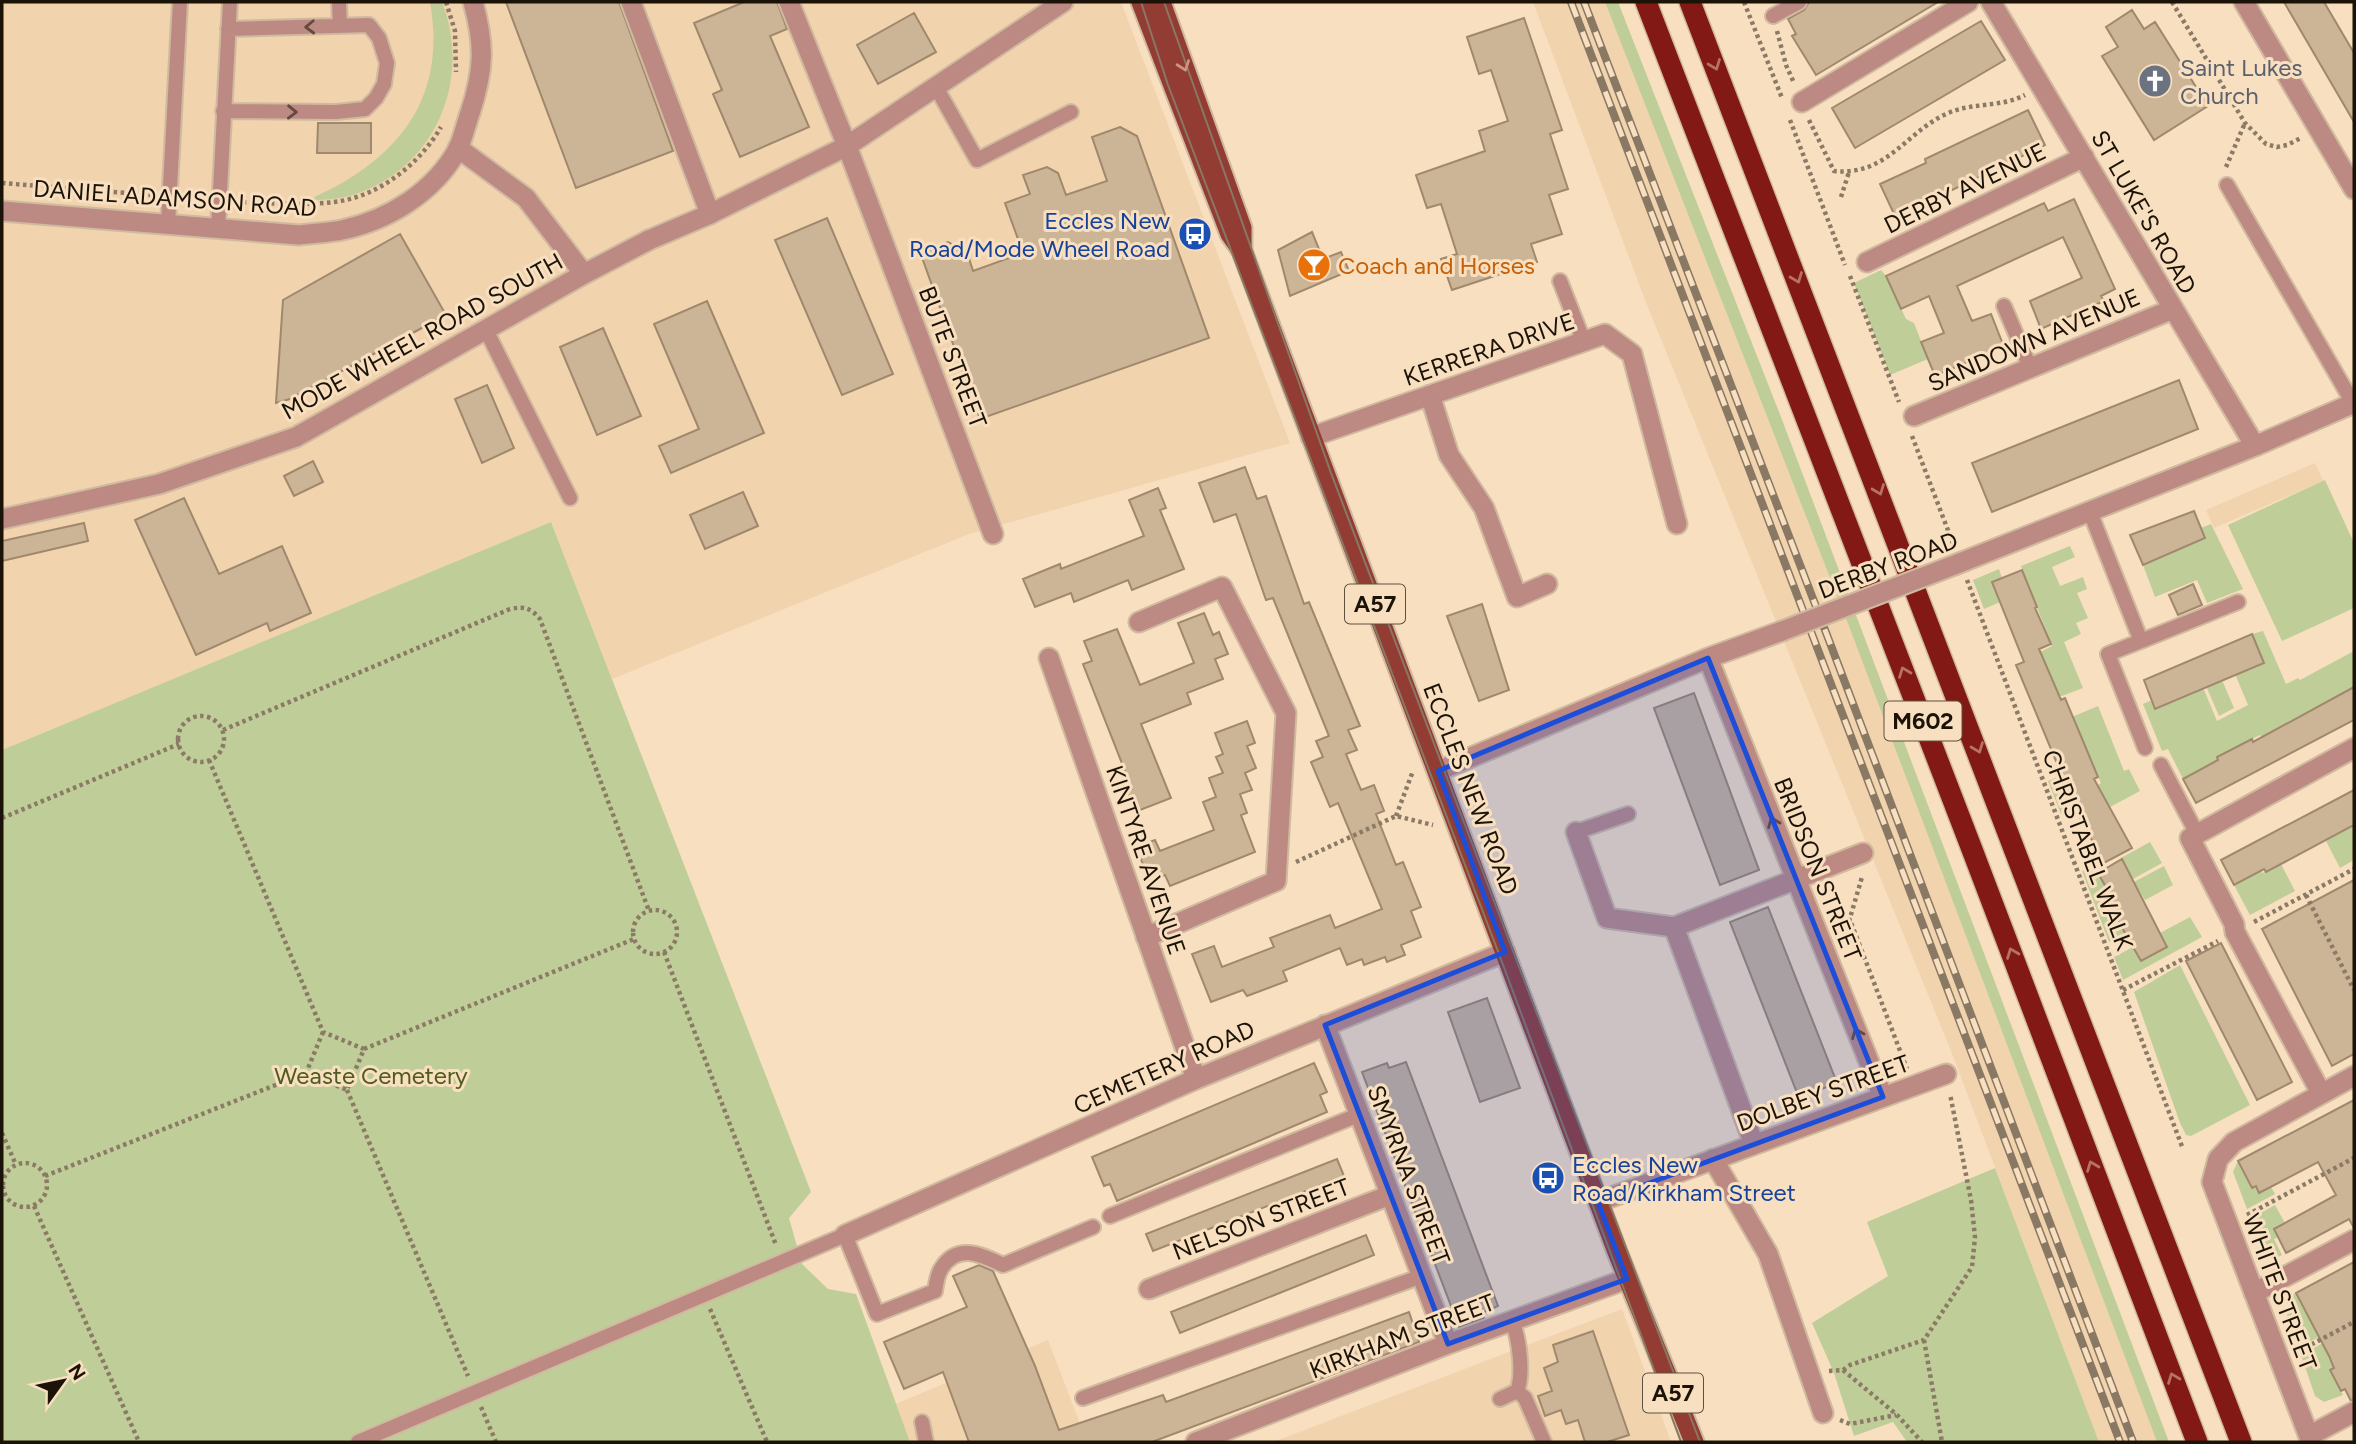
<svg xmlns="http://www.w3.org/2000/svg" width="2356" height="1444" font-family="Figtree,sans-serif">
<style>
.built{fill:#f1d3ae}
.green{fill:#bfce98}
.building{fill:#ccb496;stroke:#a0886c;stroke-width:2}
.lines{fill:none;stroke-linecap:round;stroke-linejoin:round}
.service-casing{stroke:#d0ba9f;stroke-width:18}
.pedestrian-casing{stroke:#d0ba9f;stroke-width:23}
.minor-casing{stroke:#d0ba9f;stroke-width:23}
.tertiary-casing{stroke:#d0ba9f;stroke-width:23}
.primary-casing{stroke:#d0ba9f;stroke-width:23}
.motorway-casing{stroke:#d0ba9f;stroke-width:24}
.path{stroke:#8b7a65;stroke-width:4.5;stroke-dasharray:3.5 3.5;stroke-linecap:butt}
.service{stroke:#bd8a83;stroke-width:14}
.pedestrian{stroke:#bd8a83;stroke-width:19}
.minor{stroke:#bd8a83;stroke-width:19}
.tertiary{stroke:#bd8a83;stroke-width:19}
.primary{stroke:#933c34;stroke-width:19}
.motorway{stroke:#821915;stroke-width:21}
.tram{stroke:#897863;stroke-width:2}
.rail-casing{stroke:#897863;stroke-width:8}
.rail{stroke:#f8dfc0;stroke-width:5;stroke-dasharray:16;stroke-linecap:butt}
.minor-bridge-casing{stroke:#d0ba9f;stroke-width:23;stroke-linecap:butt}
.minor-bridge{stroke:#bd8a83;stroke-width:19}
.oneway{stroke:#64493f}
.oneway2{stroke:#b77262}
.oneway3{stroke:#cb9681}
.marked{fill:#1d4ed8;fill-opacity:0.2;stroke:#1d4ed8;stroke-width:5;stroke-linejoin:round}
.labels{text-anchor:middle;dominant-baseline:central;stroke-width:6;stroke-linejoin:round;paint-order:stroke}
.shield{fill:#f8dfc0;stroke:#5e503f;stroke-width:2}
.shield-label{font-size:23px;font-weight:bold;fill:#1c1308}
.worship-label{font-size:24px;fill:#5b616d;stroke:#f8dfc0;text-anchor:start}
.street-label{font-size:24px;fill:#1c1308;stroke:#f8dfc0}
.transit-label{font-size:24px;fill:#164399;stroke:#f8dfc0;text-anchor:end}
.food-label{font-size:24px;fill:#c56008;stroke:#f8dfc0;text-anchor:start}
.park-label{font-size:24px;fill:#4e5c1d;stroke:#f8dfc0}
</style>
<rect width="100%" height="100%" fill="#f8dfc0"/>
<path class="built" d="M2,2H1121L1290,443L969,534L612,679L551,522L2,750Z
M1533,2H1605L1850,629L2157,1442H2099L1951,1051L1645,300Z
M2315,463L2323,481L2214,528L2206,510Z
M1622,1309L1671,1442H1273Z
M1048,1340L1087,1442H910L896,1404Z"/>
<path class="green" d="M430,2H442C472,79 436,167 356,194C341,199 325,200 309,200C321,193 335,188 347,180C415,138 444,82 430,2Z
M1605,2H1618L1781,417L2169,1442H2157L1850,629Z
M1881,270L1886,276L1906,319L1914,323L1928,359L1890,375L1854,283Z
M2325,480L2354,543V608L2282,641L2228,525Z
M551,522L811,1192L789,1218L802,1264L828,1289L856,1294L910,1442H2V750Z
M2211,524L2243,589L2207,603L2197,580L2155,597L2143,565L2205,538L2201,528Z
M2070,546L2075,557L2052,567L2060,586L2083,577L2087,589L2077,593L2088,618L2076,623L2081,634L2064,642L2083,688L2059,697L2040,652L2052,646L2021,566Z
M1999,569L2002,578L1992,582L2000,602L1984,609L1973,580Z
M2263,631L2286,684L2298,678L2300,680L2354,651V687L2262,738L2260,735L2218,757L2219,760L2183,779L2168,749L2162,751L2143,704L2152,700L2156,709L2195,693L2197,673L2217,721L2248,705L2235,674L2264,663L2252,634Z
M2222,680L2234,708L2219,716L2206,686Z
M2098,706L2124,771L2129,769L2140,791L2110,807L2098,785L2101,783L2072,717Z
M2062,775L2068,790L2076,787L2083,802L2061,814L2048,781Z
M2354,825V860L2340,868L2326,841Z
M2150,842L2162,863L2133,879L2121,858Z
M2254,858L2262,873L2281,864L2295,891L2250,915L2234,885L2254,874L2248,862Z
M2103,861L2107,868L2099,873L2123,916L2125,933L2109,942L2082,871Z
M2164,866L2173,885L2145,900L2134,882Z
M2190,917L2202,937L2123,980L2114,957L2133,947L2141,961L2167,947L2160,933Z
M2180,965L2250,1105L2191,1136L2186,1135L2180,1123L2134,992Z
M2238,1161L2251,1188L2256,1186L2259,1193L2271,1187L2275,1194L2247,1209L2233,1172Z
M1995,1168L2099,1442H1907L1893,1422L1854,1436L1834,1373L1812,1323L1888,1276L1867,1222Z
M2275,1205L2285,1223L2274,1229L2278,1237L2274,1239L2282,1255L2274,1259C2257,1253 2255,1234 2250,1219Z
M2296,1293L2336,1328L2298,1348L2287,1315L2290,1296Z
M2332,1338L2339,1351L2328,1357L2334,1368L2330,1370L2343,1395L2324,1402L2315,1396L2301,1355Z"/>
<path class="building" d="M506,2H619L673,151L576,188Z
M744,2H777L787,29L770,36L809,127L740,157L713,94L722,90L694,23Z
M1809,2H1938L1816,75L1792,36L1796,34L1788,19L1804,10Z
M2284,2H2324L2354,53V122Z
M2132,10L2144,29L2155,22L2208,106L2154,140L2102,56L2118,47L2106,27Z
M914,13L936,52L878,84L857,45Z
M1524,18L1562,130L1550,134L1568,189L1549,195L1562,234L1531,244L1537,262L1452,290L1441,259L1457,254L1441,204L1427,208L1416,175L1485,151L1479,131L1508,121L1491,70L1479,74L1467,37Z
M1981,21L2005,60L1855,148L1832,108Z
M2028,110L2045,145L1942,195L1941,193L1894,214L1880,184L1926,163L1925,159Z
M318,123H371V153H317Z
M1120,127L1137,136L1209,338L980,419L920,252L948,242L967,252L973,271L1023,253L1005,203L1030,194L1023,175L1047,167L1058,173L1066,195L1107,181L1092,137Z
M2074,199L2115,289L2101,296L2104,301L2041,329L2030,301L2082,278L2063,237L1957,286L1972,321L1991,314L2004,347L1935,376L1921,342L1944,333L1929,296L1901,309L1886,276L2044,203L2048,211Z
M827,218L893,374L842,395L775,240Z
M1312,232L1323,259L1341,252L1349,271L1290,296L1278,250Z
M400,234L446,315L290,399L276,403L283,300Z
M707,301L764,433L671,473L659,446L699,429L654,324Z
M603,328L641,416L597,435L560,347Z
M2179,380L2198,429L1992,512L1972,463Z
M487,385L514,448L482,463L455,399Z
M313,461L323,482L294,496L284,476Z
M1245,467L1257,499L1266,496L1304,604L1309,602L1360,726L1348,730L1357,750L1346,754L1361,790L1374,785L1384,811L1376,814L1396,865L1403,862L1421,907L1411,911L1421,937L1401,945L1405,955L1387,962L1385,957L1364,965L1362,959L1347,965L1340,948L1283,971L1287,981L1247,996L1243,990L1211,1002L1192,954L1214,946L1222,967L1274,947L1270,938L1330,915L1335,928L1382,909L1338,803L1330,807L1311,762L1323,757L1316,741L1329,736L1273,598L1266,600L1236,514L1214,522L1199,483Z
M1158,488L1166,508L1160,510L1184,569L1132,590L1128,580L1074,602L1071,593L1035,607L1023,579L1060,564L1061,569L1144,536L1129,500Z
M743,492L758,526L705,549L690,515Z
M184,498L219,574L282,546L311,613L270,631L267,623L196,655L135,520Z
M2194,511L2205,538L2143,565L2130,535Z
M84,523L88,541L2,561V541Z
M2022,570L2037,607L2035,608L2051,644L2039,649L2061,700L2065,698L2083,741L2098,777L2094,779L2132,848L2104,863L2078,814L2016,665L2024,662L1992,582Z
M2193,584L2202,605L2178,615L2169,595Z
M1482,604L1509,690L1479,701L1447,616Z
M1204,613L1213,635L1219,632L1228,654L1215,659L1223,679L1187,693L1191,704L1141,724L1171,798L1135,812L1127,791L1132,789L1083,664L1092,661L1084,641L1117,629L1140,685L1194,663L1178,623Z
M2252,634L2264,663L2155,709L2144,680Z
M2354,687V720L2196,803L2183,779L2218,760L2217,757L2252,739L2253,742Z
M1694,693L1759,870L1720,885L1654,708Z
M1247,721L1255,743L1247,746L1256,768L1245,773L1252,790L1240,794L1247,813L1241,815L1255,852L1170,886L1165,875L1150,882L1136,847L1155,840L1160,851L1214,830L1203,802L1216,797L1209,778L1223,773L1216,757L1223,754L1215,733Z
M2354,790V825L2266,872L2264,869L2234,885L2221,860Z
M2122,859L2167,947L2141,961L2117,919L2122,916L2098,873Z
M2354,880V1054L2332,1066L2262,929Z
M1768,907L1837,1083L1799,1098L1730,922Z
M2221,943L2292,1082L2257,1100L2186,961Z
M1487,998L1520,1088L1480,1102L1448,1012Z
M1406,1062L1498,1306L1482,1313L1484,1318L1459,1327L1362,1072L1387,1063L1389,1068Z
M1314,1063L1327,1092L1320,1095L1327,1112L1117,1201L1110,1184L1104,1186L1092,1157Z
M2354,1100V1228L2349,1219L2286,1253L2274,1229L2336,1195L2318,1162L2259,1193L2256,1186L2252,1188L2238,1161Z
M1337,1159L1344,1176L1153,1251L1146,1234Z
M1366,1235L1374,1255L1180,1333L1171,1312Z
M2354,1262V1400L2351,1401L2345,1389L2341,1391L2330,1370L2334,1368L2329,1356L2296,1293Z
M979,1265L993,1271L1035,1366L1059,1430L1163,1395L1166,1402L1409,1312L1419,1342L1152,1442H969L943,1372L904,1389L884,1342L967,1307L953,1276Z
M1593,1331L1629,1435L1607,1442H1585L1578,1420L1566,1424L1561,1410L1545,1416L1538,1396L1552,1391L1544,1368L1558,1362L1553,1345Z"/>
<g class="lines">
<defs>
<path id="service" d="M339,2L340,26
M1773,16L1799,2
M936,87L977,160L1071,112
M223,111L336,112L365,109L376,98L384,84L387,63L379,38L369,25L228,29
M2227,185L2353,403
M168,224L180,2
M218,228L230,2
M1560,281L1584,342
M2004,306L2030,367
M486,330L570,498
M2090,512L2141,641L2108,654L2145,748
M2141,641L2238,602
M2161,765L2197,834
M1576,832L1628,814
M1110,1216L1358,1115
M1517,1391L1525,1398L1544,1442
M1083,1398L1422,1276
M1500,1399L1517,1391C1524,1374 1519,1338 1512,1321
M922,1422L926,1442
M358,1442L845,1235L877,1314L935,1291C936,1285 937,1275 941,1269C957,1242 982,1255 1003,1265L1093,1227"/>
<path id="pedestrian" d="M649,240L710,214"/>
<path id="minor" d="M631,2L710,214L847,146L1063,2
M789,2L847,146L993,534
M1991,2L2255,446
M1802,102L1968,2
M458,148L526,198L584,274
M1867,262L2084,157
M1430,395L1449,455L1484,508L1517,597L1547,584
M1914,416L2173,309
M1311,437L1605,334L1632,354L1677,524
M2,519L159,484L296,437L584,274L649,240
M1957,564L2255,446L2354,403
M1139,622L1222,587L1286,713L1276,881L1146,937
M1049,658L1196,1079
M1708,658L1883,1097
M1438,771L1708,658L1782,631
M1576,832L1607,918L1674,927L1754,1144
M1674,927L1863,853
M1325,1025L1448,1344
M2321,1093L2235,932L2234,924L2190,838L2354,748
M1713,1159L1768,1254L1823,1413
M1598,1202L1946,1074
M845,1235L1196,1079L1505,952
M1149,1289L1390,1195
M2254,1293L2354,1240
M2309,1436L2354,1412
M1196,1442L1448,1344L1627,1279
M2311,1442L2212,1182L2218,1159L2234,1142L2354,1076"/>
<path id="tertiary" d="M2244,2L2354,189
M2,211L299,235C313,233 328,233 342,230C389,220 434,192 458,149C463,138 466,124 470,113C484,70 485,45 473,2"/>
<path id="primary" d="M1141,2L1230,234L1242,251L1617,1252L1694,1442
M1161,2L1242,228V251"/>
<path id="motorway" d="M1646,2L1973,852L2197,1442
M1690,2L2241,1442"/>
</defs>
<use href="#service" class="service-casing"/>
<use href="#pedestrian" class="pedestrian-casing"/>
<use href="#minor" class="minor-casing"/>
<use href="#tertiary" class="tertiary-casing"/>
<use href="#primary" class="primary-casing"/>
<use href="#motorway" class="motorway-casing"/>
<path class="path" d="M446,2L455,31L456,72
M1744,2L1782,98
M2172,2L2245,123L2266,144L2277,147L2287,145L2301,138
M1777,31L1786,65L1794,83
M1790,120L1845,265
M1809,120L1834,171C1887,176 1905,133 1946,114C1971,102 2000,108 2025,95
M2226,167L2245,123
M2,183L151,195
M1841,197L1849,172
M236,202C268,203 302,206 334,202C378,197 419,165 441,127
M1850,276L1899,402
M1912,436L1954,546
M1967,580L2183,1149
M178 739a23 23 0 1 1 46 0a23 23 0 1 1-46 0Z
M223,730L510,609C524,606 531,608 540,619L649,911
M209,760L323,1032L364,1049L347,1090L306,1073L323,1032
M1396,816L1413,771
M2,818L179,744
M1296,862L1396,816L1433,825
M2306,895L2354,990
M633 932a22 22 0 1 1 44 0a22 22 0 1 1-44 0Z
M1833,916L1850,920L1907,1069
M2254,922L2354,869
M1843,942L1862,877
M664,952L776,1245
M2123,990L2218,941
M364,1049L634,939
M347,1090L468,1376
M2,1133L16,1165
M3 1185a22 22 0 1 1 44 0a22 22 0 1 1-44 0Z
M45,1176L306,1073
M34,1206L139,1442
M2247,1215L2354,1158
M710,1309L767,1442
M1924,1340L1942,1442
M2299,1351L2354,1322
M1843,1370L1850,1365L1924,1340L1972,1267L1975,1237L1971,1200L1950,1094
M1829,1371L1843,1370L1897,1415L1922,1442
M481,1407L496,1442
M1840,1420L1850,1424L1896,1415"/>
<use href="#service" class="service"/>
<use href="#pedestrian" class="pedestrian"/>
<use href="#minor" class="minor"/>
<use href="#tertiary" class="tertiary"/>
<use href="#primary" class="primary"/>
<use href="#motorway" class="motorway"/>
<path class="tram" d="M1141,2L1168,85L1499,954L1681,1442
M1164,2L1331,473L1700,1442"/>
<defs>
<path id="rail" d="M1571,2L2120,1442
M1584,2L1830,643L2133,1442"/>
</defs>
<use href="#rail" class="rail-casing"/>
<use href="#rail" class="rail"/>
<defs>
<path id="minor-bridge" d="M1782,631L1957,564"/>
</defs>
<use href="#minor-bridge" class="minor-bridge-casing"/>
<use href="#minor-bridge" class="minor-bridge"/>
</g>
<defs><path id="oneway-chevron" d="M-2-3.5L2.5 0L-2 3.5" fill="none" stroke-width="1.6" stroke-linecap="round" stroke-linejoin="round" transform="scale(1.75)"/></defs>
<g class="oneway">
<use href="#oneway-chevron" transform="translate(310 27) rotate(178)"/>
<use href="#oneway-chevron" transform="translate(292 112) rotate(1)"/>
<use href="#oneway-chevron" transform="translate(1773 822) rotate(-112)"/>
<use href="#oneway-chevron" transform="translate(1857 1033) rotate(-112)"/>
</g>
<g class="oneway2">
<use href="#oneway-chevron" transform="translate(1715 65) rotate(69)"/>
<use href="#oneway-chevron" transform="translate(1797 278) rotate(69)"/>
<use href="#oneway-chevron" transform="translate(1879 490) rotate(69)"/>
<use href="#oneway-chevron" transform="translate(1904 672) rotate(-111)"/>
<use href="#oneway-chevron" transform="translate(1978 748) rotate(69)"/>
<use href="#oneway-chevron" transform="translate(2012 953) rotate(-111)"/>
<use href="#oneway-chevron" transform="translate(2092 1166) rotate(-111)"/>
<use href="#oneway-chevron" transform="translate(2173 1378) rotate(-111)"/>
</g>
<use class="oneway3" href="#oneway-chevron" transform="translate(1184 66) rotate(70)"/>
<path class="marked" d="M1708,658L1883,1097L1598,1202L1627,1279L1448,1344L1325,1025L1505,952L1438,771Z"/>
<defs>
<symbol id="church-disc" viewBox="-11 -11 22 22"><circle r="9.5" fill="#6b7280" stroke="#f8dfc0"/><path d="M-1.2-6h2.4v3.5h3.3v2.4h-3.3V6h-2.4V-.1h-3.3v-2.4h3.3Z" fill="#fff"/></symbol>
<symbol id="bus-disc" viewBox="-11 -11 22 22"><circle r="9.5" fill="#1a4fb4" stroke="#f8dfc0"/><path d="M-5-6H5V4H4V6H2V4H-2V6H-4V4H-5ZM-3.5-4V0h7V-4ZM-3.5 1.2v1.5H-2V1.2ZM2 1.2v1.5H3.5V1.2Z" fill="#fff"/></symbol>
<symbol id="bar-disc" viewBox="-11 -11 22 22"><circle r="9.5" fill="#e8710a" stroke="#f8dfc0"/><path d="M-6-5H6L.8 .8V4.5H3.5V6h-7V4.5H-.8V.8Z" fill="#fff"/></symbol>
</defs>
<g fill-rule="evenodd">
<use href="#church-disc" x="2136" y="62" width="38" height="38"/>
<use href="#bus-disc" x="1176" y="215" width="38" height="38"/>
<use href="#bar-disc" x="1295" y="246" width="38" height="38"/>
<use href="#bus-disc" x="1529" y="1159" width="38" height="38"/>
</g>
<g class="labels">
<g class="shield">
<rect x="1345" y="584.5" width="60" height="39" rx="5"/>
<rect x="1884.5" y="701.5" width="77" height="39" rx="5"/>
<rect x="1643" y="1373.5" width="60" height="39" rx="5"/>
</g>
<g class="shield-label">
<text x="1375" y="604">A57</text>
<text x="1923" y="721">M602</text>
<text x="1673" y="1393">A57</text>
</g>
<g class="worship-label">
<text x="2180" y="67">Saint Lukes<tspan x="2180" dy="28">Church</tspan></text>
</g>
<g class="street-label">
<text transform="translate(1965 188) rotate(-26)">DERBY AVENUE</text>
<text transform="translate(175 198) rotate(4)">DANIEL ADAMSON ROAD</text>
<text transform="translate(2144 212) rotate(60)">ST LUKE'S ROAD</text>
<text transform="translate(422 336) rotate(-29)">MODE WHEEL ROAD SOUTH</text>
<text transform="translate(2034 340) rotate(-23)">SANDOWN AVENUE</text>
<text transform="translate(1489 349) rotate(-19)">KERRERA DRIVE</text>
<text transform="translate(953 357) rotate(69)">BUTE STREET</text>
<text transform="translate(1888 565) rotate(-21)">DERBY ROAD</text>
<text transform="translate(1471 789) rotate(69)">ECCLES NEW ROAD</text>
<text transform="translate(2088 850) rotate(69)">CHRISTABEL WALK</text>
<text transform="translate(1146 860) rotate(71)">KINTYRE AVENUE</text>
<text transform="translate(1818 869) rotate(68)">BRIDSON STREET</text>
<text transform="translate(1164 1067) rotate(-24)">CEMETERY ROAD</text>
<text transform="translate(1823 1093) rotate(-20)">DOLBEY STREET</text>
<text transform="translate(1409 1175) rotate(69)">SMYRNA STREET</text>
<text transform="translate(1261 1219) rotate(-21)">NELSON STREET</text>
<text transform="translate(2280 1292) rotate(69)">WHITE STREET</text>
<text transform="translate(1402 1336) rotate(-21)">KIRKHAM STREET</text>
</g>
<g class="transit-label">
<text x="1170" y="220">Eccles New<tspan x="1170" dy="28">Road/Mode Wheel Road</tspan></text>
<text x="1572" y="1164" text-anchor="start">Eccles New<tspan x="1572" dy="28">Road/Kirkham Street</tspan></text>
</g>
<g class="food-label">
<text x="1338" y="265">Coach and Horses</text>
</g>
<g class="park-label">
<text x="371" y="1075">Weaste Cemetery</text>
</g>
</g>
<rect width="2356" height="1444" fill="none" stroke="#1c1308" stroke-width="7"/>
<g transform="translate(63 1381) rotate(57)" stroke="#f8dfc0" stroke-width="5" paint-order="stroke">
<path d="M0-5L12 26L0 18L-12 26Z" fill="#1c1308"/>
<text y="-10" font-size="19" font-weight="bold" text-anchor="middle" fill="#1c1308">N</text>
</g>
</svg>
